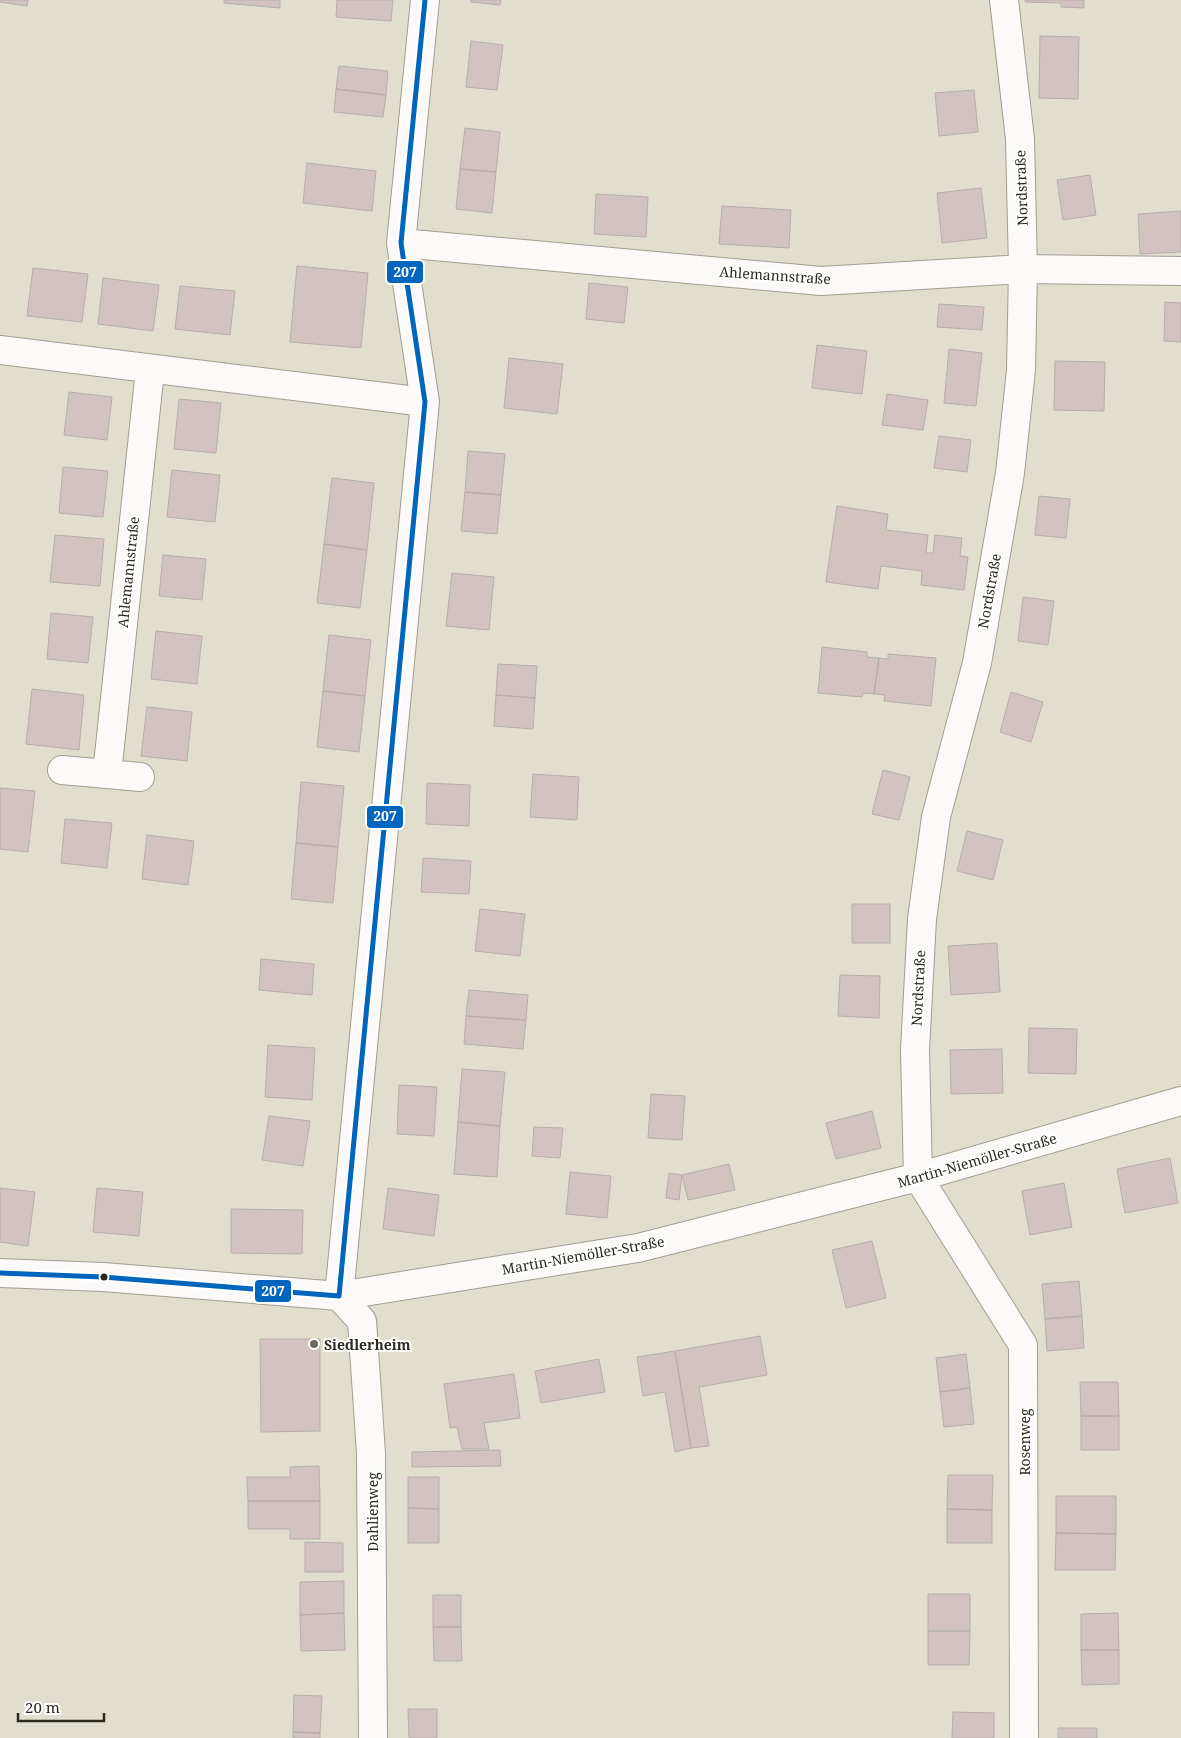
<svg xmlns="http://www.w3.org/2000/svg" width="1181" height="1738" font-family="'Noto Serif',serif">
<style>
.building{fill:#d4c2c0;stroke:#b6aea9}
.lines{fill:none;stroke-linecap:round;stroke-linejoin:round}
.street-casing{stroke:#a19e92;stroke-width:30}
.street{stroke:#fbfaf8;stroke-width:28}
.bus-1-casing{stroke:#fff;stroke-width:9}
.bus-1{stroke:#0065bd;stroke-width:5}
.bus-dot{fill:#2c2a1e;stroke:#fff;stroke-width:2}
.poi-dot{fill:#6c695b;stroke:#fff;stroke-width:2}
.labels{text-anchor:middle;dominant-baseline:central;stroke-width:4;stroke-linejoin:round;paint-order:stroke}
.street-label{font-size:14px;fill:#2c2a1e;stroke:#fff}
.poi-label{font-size:14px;font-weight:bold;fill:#2c2a1e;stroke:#fff;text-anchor:start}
.line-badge{stroke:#fff;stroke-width:2}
.badge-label{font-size:14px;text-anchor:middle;font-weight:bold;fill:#fff}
</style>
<rect width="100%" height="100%" fill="#e2decd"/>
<path class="building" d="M0,0H28L27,6L0,2Z
M224,0H280V8L224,3Z
M337,0H393L391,21L336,17Z
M471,0H501L500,5L471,2Z
M1025,0H1084V8L1061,7V3L1025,2Z
M1040,36L1079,37L1078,99L1039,98Z
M471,41L503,45L497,90L466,87Z
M339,66L388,71L386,95L336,89Z
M336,89L386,95L383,117L334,112Z
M974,90L978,132L939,136L935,93Z
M465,128L500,132L496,172L460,169Z
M307,163L376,171L372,211L303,203Z
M460,169L496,172L492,213L456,209Z
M1090,175L1096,215L1063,220L1057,180Z
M981,188L987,238L942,243L937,193Z
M596,194L648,197L646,237L594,234Z
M722,206L791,210L789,248L719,244Z
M1181,211V252L1140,254L1138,214Z
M297,266L368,273L361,348L290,342Z
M33,268L88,274L82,322L27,316Z
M103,278L159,285L153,331L98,324Z
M589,283L628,287L624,323L586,319Z
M180,286L235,291L230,335L175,329Z
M1165,302L1181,303V342L1164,341Z
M939,304L984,307L982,330L937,327Z
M817,345L867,351L862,394L812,388Z
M949,349L982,353L976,406L944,403Z
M509,358L563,364L557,414L504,408Z
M1055,361L1105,362L1104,411L1054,410Z
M69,392L112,397L107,440L64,435Z
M887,394L928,400L923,430L882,425Z
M179,399L221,403L216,453L174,449Z
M939,436L971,440L967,472L934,468Z
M468,451L505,454L501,495L465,492Z
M63,467L108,471L103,517L59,513Z
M172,470L220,475L215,522L167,517Z
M332,478L374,483L367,550L324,544Z
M465,492L501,495L497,534L461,531Z
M1039,496L1070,499L1066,538L1035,535Z
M837,506L888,514L886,530L928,535L926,553H933L935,535L962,538L960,556L968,557L964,590L921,585L922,571L881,566L878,589L826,582Z
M55,535L104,539L100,586L50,582Z
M324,544L367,550L360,608L317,603Z
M163,555L206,559L202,600L159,596Z
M452,573L494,577L489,630L446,626Z
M1023,597L1054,601L1048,645L1018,641Z
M51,613L93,617L88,663L47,659Z
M156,631L202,636L197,684L151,679Z
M329,635L371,640L365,696L323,691Z
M822,647L867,652V657L879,658L874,694L863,693L862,697L818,693Z
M888,654L936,658L931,706L884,701L885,695L874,694L879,658L888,659Z
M498,664L537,666L535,698L496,695Z
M32,689L84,695L79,750L26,744Z
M323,691L365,696L359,752L317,747Z
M1011,692L1043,702L1031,742L1000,732Z
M496,695L535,698L533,729L494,726Z
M147,707L192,712L187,761L141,756Z
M883,770L910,777L899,820L872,814Z
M533,774L579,777L577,820L530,817Z
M301,782L344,786L338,847L296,843Z
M427,783L470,785L469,826L426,824Z
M0,788L35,791L28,852L0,849Z
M65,819L112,823L107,868L61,863Z
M967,831L1003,840L993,880L957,871Z
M147,835L194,841L188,885L142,879Z
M296,843L338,847L333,903L291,899Z
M423,858L471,861L469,894L421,892Z
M852,904H890V943H852Z
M480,909L525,914L520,956L475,951Z
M997,943L1000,992L951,995L948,946Z
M261,959L314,964L312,995L259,990Z
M840,975L880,976L879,1018L838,1016Z
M469,990L528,995L526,1020L466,1016Z
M466,1016L526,1020L523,1049L464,1044Z
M1029,1028L1077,1029L1076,1074L1028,1073Z
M268,1045L315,1048L312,1100L265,1097Z
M1002,1049L1003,1093L951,1094L950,1050Z
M462,1069L505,1072L500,1126L458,1122Z
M399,1085L437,1087L434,1136L397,1134Z
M651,1094L685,1096L682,1140L648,1138Z
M872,1111L881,1148L836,1159L826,1123Z
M269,1116L310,1121L303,1166L262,1160Z
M458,1122L500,1126L497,1177L454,1174Z
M534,1127L563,1128L560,1158L532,1156Z
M1170,1158L1178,1203L1125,1213L1117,1169Z
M729,1164L735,1190L688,1200L682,1175Z
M570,1172L611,1176L607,1218L566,1214Z
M669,1173L682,1175L679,1200L666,1198Z
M1064,1183L1072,1227L1030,1235L1022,1191Z
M0,1188L35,1192L28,1246L0,1242Z
M97,1188L143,1192L139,1236L93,1232Z
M388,1188L439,1195L434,1236L383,1229Z
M231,1209L303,1210L302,1254L231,1253Z
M872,1241L886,1298L846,1308L832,1250Z
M1079,1281L1082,1316L1045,1319L1042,1284Z
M1082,1316L1084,1348L1047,1351L1045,1319Z
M760,1336L767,1375L699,1387L709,1446L691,1448L675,1351Z
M260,1339H320V1431L261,1432Z
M675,1351L691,1448L675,1452L665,1392L643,1396L637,1357Z
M966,1354L970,1388L940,1392L936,1358Z
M599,1359L605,1392L541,1403L535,1371Z
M514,1374L520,1418L484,1423L489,1449H462L457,1427L450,1428L444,1384Z
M1080,1382H1118L1119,1416H1081Z
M970,1388L974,1424L944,1427L940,1392Z
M1081,1416H1119V1450H1081Z
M500,1450L501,1466L412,1467V1452Z
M319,1466L320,1501H248L247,1477H290V1467Z
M948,1475H993L992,1510L947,1509Z
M408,1477H439V1509L408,1508Z
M1056,1496H1116V1534L1056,1533Z
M248,1501H320V1539H290V1529H248Z
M408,1508L439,1509V1543H408Z
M947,1509L992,1510V1543H947Z
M1056,1533L1116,1534L1115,1570H1055Z
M305,1542L343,1543V1572H305Z
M344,1581V1613L300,1615V1582Z
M928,1594H970V1631H928Z
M433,1595H461V1627H433Z
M344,1613L345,1650L301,1651L300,1615Z
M1118,1613L1119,1650H1081V1614Z
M433,1627H461L462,1661H434Z
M928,1631H970L969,1665H928Z
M1081,1650H1119V1684L1082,1685Z
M294,1695L322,1696L320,1733L293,1732Z
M408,1709H437V1738H409Z
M953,1712L994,1713V1738H952Z
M1058,1728H1097V1738H1058Z
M293,1732L320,1733V1738H293Z"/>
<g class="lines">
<defs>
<path id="street" d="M1004,0L1020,139L1023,269L1021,370L1010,473L977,663L936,817L922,919L915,1050L918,1177L1023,1345L1024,1738
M401,243L821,281L1023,269L1181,271
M0,350L425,402
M62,770L107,774L150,370
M107,774L140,777
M0,1273L103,1277L339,1296L638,1248L918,1177L1181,1101
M339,1296L425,402L401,243L425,0
M339,1296L362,1321L371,1453L373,1738"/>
</defs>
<use href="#street" class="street-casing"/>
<use href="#street" class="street"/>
<defs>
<path id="bus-1" d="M0,1273L103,1277L339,1296L425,402L401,243L425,0"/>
</defs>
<use href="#bus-1" class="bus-1-casing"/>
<use href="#bus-1" class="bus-1"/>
</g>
<circle class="bus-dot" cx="104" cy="1277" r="4.5"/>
<circle class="poi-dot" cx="314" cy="1344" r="5"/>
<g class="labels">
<g class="street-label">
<text transform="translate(1021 188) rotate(-92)">Nordstraße</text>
<text transform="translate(775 275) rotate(4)">Ahlemannstraße</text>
<text transform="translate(128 572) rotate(-84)">Ahlemannstraße</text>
<text transform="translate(989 591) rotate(-80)">Nordstraße</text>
<text transform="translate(918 988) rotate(-87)">Nordstraße</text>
<text transform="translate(977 1160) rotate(-16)">Martin-Niemöller-Straße</text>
<text transform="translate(583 1255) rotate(-10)">Martin-Niemöller-Straße</text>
<text transform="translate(1024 1442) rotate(-90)">Rosenweg</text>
<text transform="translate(372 1512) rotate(-90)">Dahlienweg</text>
</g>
<g class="poi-label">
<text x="324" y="1344">Siedlerheim</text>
</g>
</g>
<g class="line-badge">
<rect x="386" y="260" width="38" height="24" rx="5" fill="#0065bd"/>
<rect x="366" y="805" width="38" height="24" rx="5" fill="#0065bd"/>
<rect x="254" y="1279" width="38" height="24" rx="5" fill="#0065bd"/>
</g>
<g class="badge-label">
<text x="405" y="277">207</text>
<text x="385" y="821">207</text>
<text x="273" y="1296">207</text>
</g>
<path d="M18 1713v8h86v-8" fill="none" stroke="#2c2a1e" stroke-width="2.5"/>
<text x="25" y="1713" font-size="15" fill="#2c2a1e" stroke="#ffffff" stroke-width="4" paint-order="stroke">20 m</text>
</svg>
